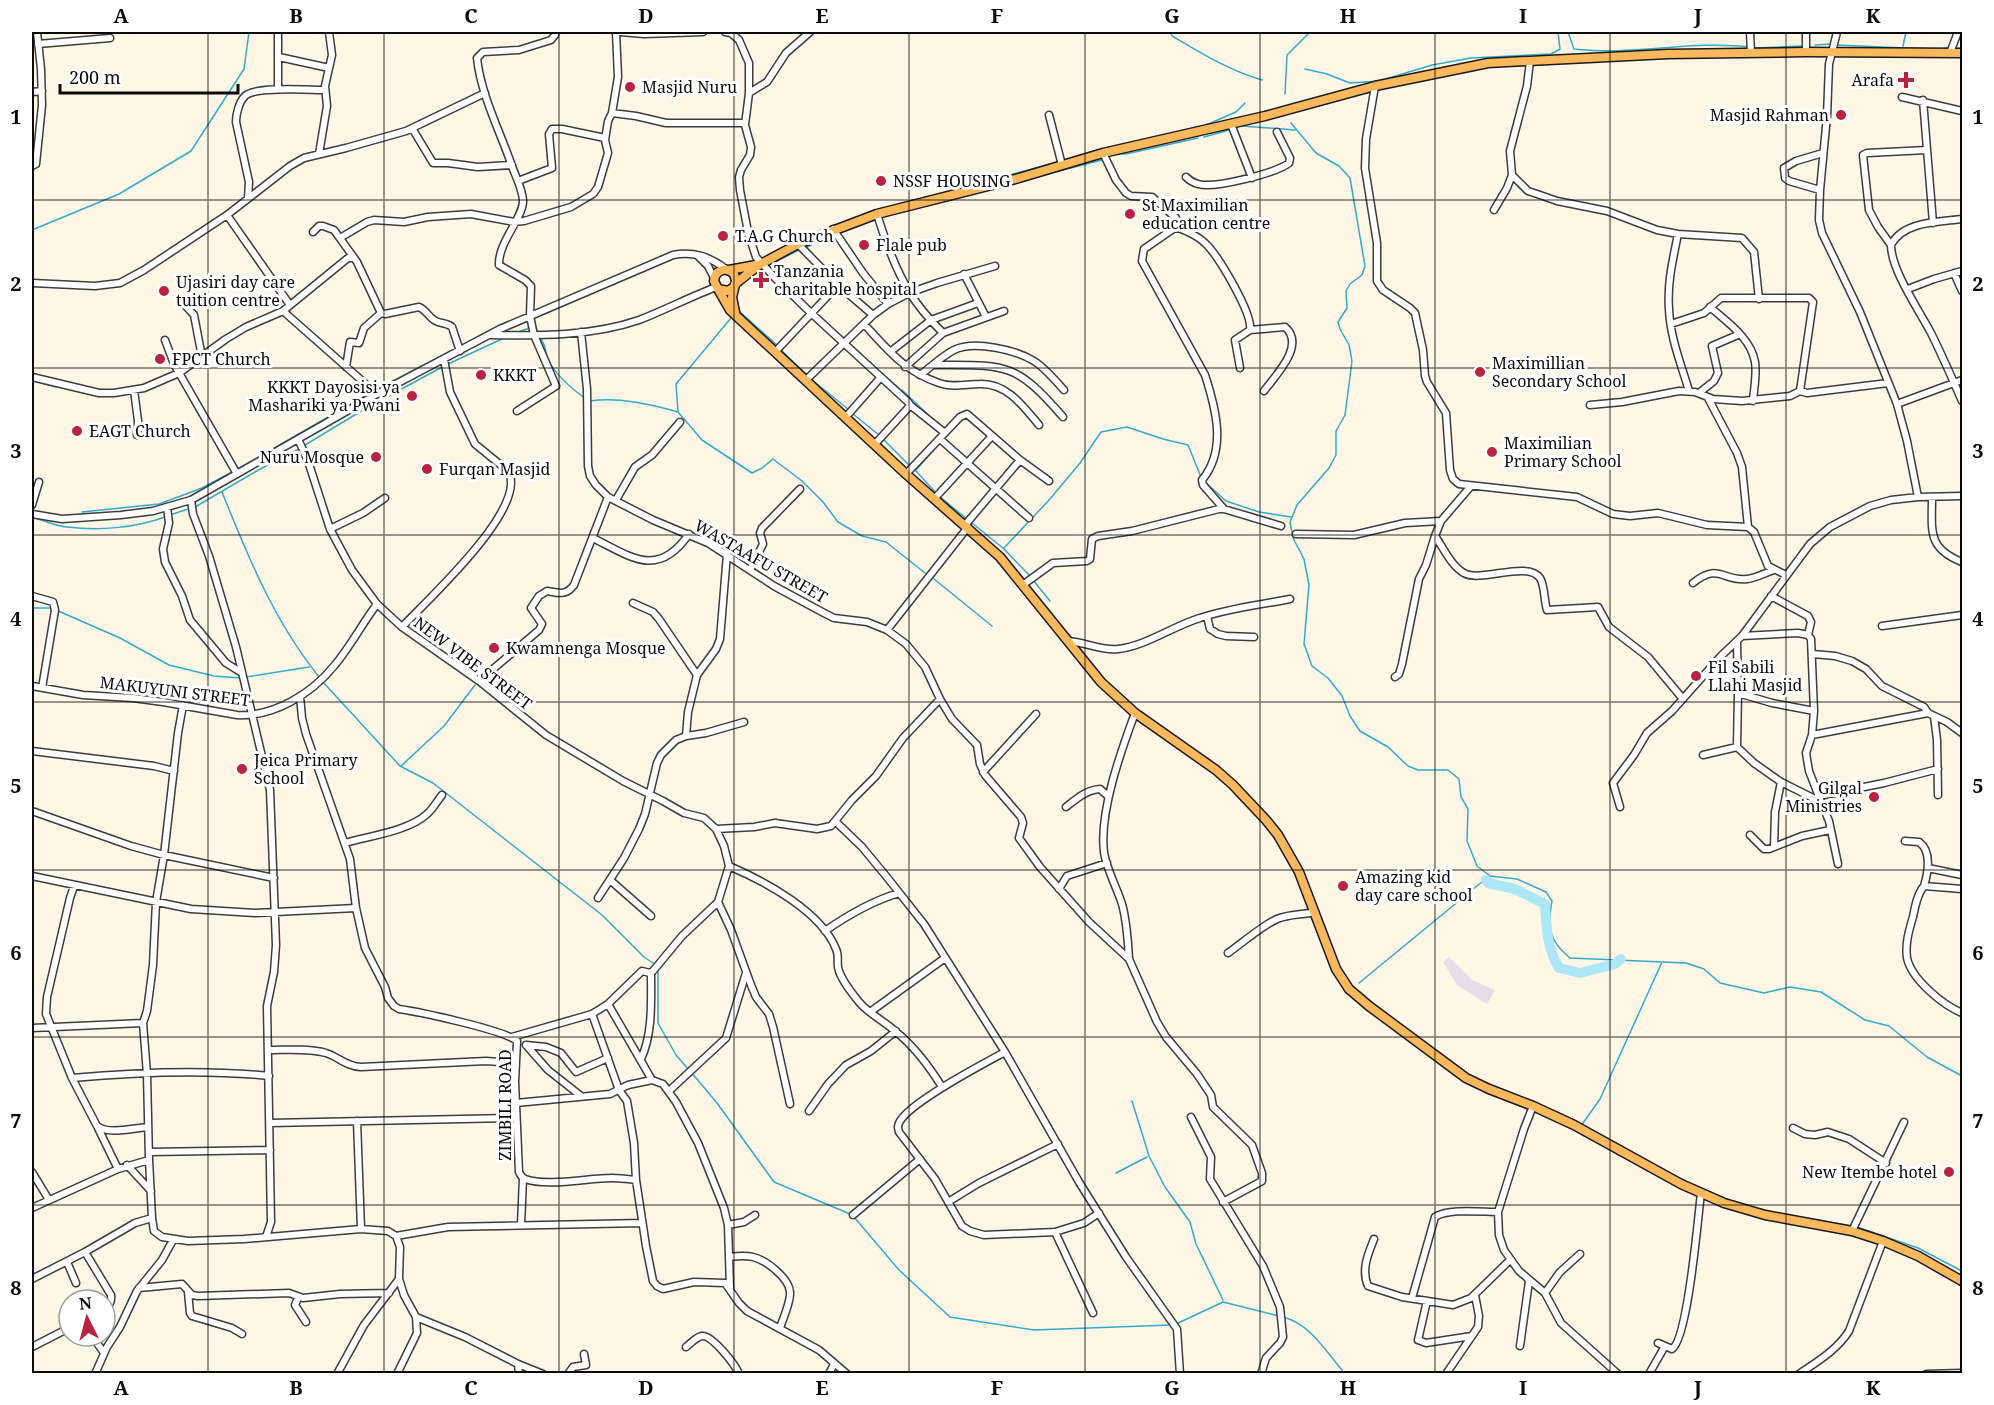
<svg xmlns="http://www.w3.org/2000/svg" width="1994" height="1405" font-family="'Noto Serif',serif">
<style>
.industrial{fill:#e6dde9}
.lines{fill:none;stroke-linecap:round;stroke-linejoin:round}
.stream{stroke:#32aacd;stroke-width:1.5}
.river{stroke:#abe7f6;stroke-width:10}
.minor-casing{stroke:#3d3d3d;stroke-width:9}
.major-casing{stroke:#1b1b1b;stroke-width:11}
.minor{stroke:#fff;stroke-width:6}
.major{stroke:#fab85c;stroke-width:8}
.grid{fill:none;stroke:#0a0a0a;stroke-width:1.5;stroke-opacity:0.55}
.poi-dot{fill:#b92243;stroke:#fff;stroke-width:2}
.labels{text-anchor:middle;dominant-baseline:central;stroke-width:6;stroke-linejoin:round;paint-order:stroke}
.poi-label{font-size:16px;fill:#0a0a0a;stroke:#fff;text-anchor:start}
.street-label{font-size:16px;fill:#0a0a0a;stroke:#fff}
.neatline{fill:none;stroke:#0a0a0a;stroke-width:2}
.grid-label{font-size:20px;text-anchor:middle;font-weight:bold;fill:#0a0a0a}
</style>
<rect width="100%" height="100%" fill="#fff6e6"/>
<path class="industrial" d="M1449,957L1472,980L1495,990L1487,1004L1457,985L1443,962Z"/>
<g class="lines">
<path class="stream" d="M1170,32L1172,36C1201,53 1230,71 1262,80
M1568,32L1574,49C1632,56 1691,40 1750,47
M1815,45L1832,44
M1837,45L1928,49
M1903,46L1906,32
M1754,48L1803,46
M1939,49L1948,48
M1305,69L1327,74L1350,83L1379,81L1432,65L1471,58L1551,54L1560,49L1558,32
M1285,94L1287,55L1310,32
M1291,123L1316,153L1339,166L1350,178L1365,266L1362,275L1350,284L1346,291L1347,308L1338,322L1340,329L1349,345L1352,361L1345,415L1336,431V455L1329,468L1297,505L1290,522L1293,538L1304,559L1309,585L1304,644L1312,666L1328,678L1342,696L1350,716L1360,731L1388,747L1408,766L1418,770H1448L1459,779L1461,797L1468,809L1467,841L1477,866L1490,876L1517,879L1546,892L1552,901C1547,927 1549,941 1570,958L1686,963L1704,969L1720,983L1764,993L1790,987L1821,992L1865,1020L1889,1026L1927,1057L1962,1076
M1206,125L1236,112L1245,103
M1242,126L1295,130
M1204,137L1229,130
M1117,154H1126L1198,138
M1043,175L1102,160
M956,198L980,192
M901,204L1058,162
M32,230L119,194L191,151L244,69L249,32
M805,248L828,237
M769,265L801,249
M739,311L778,346
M731,318L676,384L678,412L702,440L752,473L762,468L773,459L802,481L823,502L838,522L862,536L886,542L925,573
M516,333L529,328
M540,338C548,348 544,352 548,360C557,376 572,389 586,399
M853,347L872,365
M781,350L808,376
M448,364L504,338
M875,368L899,388
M811,379L849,410
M32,380L56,387
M377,389L455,349
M902,390L938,424
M590,401C619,397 650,404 678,412
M853,414L879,435
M944,438L964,418
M883,439L911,467
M305,445L363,410L444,366
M236,470L370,393
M915,470L936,493
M916,470L941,442
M1206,483L1226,501L1259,512L1291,517
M222,492C248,557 275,623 320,678
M939,496L968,520
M195,507L262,468L301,448
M82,512L159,504L202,488L232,472
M170,515L191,508
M35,518C45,521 56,526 67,527C99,531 135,528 165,517
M972,523L1003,548L1030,576
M1004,548L1050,499L1080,463L1101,432L1127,427L1163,439L1188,445L1201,477
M934,579L992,626
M1033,580L1050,601
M32,608H52
M56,610L120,638L169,665L214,676L241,678
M246,677L309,667
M323,682L400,766L433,783L602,915L644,957L656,965
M401,766L444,726L475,685
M1324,924L1330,941
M658,969V1023L676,1055L688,1069
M1359,983L1488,877
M691,1072L717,1103L774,1182L850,1214
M1488,1084L1503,1090
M1132,1101L1149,1156L1165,1187L1190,1222L1196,1244L1223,1300
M1581,1126L1600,1099L1662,962
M1116,1173L1147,1157
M1678,1178L1729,1200
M1780,1214L1790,1215
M1794,1216L1852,1226
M854,1217L899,1270L950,1317L1034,1330L1171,1325
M1857,1227L1918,1248L1962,1271
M1283,1317C1310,1324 1325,1350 1342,1370L1343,1374
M1176,1324L1223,1302L1279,1316"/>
<path class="river" d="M1486,880L1488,883L1515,889L1545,904C1546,925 1547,949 1559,968L1580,973L1615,964L1621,959"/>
<defs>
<path id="minor" d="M620,32L644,34L703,32
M725,32L731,33L739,40L749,63V93L745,125L751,147L750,155L741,170L739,177L740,190L748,232L756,257L775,278L811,313L908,402L910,405L908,408L875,444
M1750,32L1751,53
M1806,32V52
M1837,32L1829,64L1827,116L1820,190L1819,220L1822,233L1860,312L1897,404L1907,441L1918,497
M38,44L110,38
M1950,53L1958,32
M279,57L329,68
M1375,86L1366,139L1365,168L1377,243V281L1383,290L1410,308L1415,313L1423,350L1425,376L1427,382L1446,413L1450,470L1453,479L1459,484L1577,497L1613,514L1630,516L1658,513L1707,525L1748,527L1754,532L1768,566L1786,575
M278,89V32
M32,92L42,91
M749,93L767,82L786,53L810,32
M1902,97L1962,111
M1923,100L1933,223
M612,113L636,116L666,123H745
M1049,115L1062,165
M1231,124L1252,178
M412,128L433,163H448L478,167L512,165
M1103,153L1116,180L1126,193L1131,196L1152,197L1176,218V227L1144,249L1142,261L1205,375C1216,409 1227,450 1202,480L1203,485L1224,509
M319,154L327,106L325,86L332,55L329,32
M32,166L36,164L42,105L41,69L37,32
M1512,175L1528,191L1540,195L1557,201L1607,211L1657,230L1678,234L1742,238L1754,252L1759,299
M1186,177C1189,180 1194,183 1198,184C1214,189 1276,173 1289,163L1290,158L1277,132
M518,181L552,168L549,134L552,129H562L605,138
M1820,190L1789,181L1785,178L1784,168L1796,161L1823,153
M248,198L249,182L236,122C236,114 239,102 245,96C255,86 309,90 325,90
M1494,210L1507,188L1512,175L1510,151L1527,86L1530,61
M877,214C885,240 895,269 910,293C919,308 931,321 943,333
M227,215L290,305
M1962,219C1939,222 1903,221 1891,245C1891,270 1919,310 1931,333C1942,355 1952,378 1962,401
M1176,227C1187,231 1197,235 1205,243C1218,255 1253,314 1250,330L1235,340L1240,368
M833,229L863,273L888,304
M313,232L319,226H323L334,230L357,262L381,313L385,314L419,307C426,310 428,316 434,320C439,324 446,322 452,327L460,351
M1678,234C1673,259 1667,283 1669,309C1670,337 1681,364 1689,391
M340,238L367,222L374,220L404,222L428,217L471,214L514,222L524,221L571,207L593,194L598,187L608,153L605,140L608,121L612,113L618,77L616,32
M798,244L838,285L873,315
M1891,245L1878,227L1869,210L1863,155L1867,153L1927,150
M698,256L708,266L714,278
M1954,273L1962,291
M964,274L986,317
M32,283L95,286L120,283L144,270L227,215L290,166L304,158L346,148L406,131L485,93
M1908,289L1934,279L1962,271
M182,302L194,315L202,357
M1710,307C1727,322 1751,338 1755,362C1757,374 1754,388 1753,401
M283,311L377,394
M864,324C888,350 904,371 939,383C953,388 966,384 980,384C1007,383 1023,406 1039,425
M1671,324L1704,313L1721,298H1809L1813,302L1800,391L1807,393L1888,383
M1250,330L1285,327C1306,345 1276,375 1264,391
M581,332L587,389L588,466L590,476L596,485L608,497L653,520L708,543L774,586L824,613L834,618L867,622L887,630L906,644L925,667L940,699L952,719L977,745L980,764L985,775L1021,817L1023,823L1019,838L1040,867L1089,922L1129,959L1157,1022L1166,1037L1197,1074L1211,1095L1213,1107L1252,1145L1262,1173V1181L1223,1202
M491,335C539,336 593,336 639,320C665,310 690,297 716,287
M165,340L174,364L237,474
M775,352L838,285
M890,352L931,320L978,303
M934,365C1005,365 1015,361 1063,417
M346,367L350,342L359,343L364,328L381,313
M905,367L943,333L1004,311
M920,375C931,367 942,356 954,350C974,340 1016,350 1034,361C1045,368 1055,380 1064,390
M32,377L99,393H114L144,388L179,373L226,339L246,327L283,311L348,258H352
M806,380L873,315L888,304L909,293L937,283L995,266
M134,390L138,421L137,435
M1699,393L1714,381L1718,373L1712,346L1740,334
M1708,398L1737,453L1742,467L1748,527
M1897,404L1962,380
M910,405L945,433
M1590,405L1622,402L1679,391L1695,392L1713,399L1742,401L1790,396L1800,391
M517,411L556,386L534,335L530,316L531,286L525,280L499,265C498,242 524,217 523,200C522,189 517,179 513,169C501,133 481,96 477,58L483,52L519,50L551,40L555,35V32
M845,418L881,377
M298,439L308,461L330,529L352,570L377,604L402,627L479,681L546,735L623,781L663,801L684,813L704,818L716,829L724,846L729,866L718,902L731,930L751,985L756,997L769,1014L773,1027L790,1104
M940,439L1029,518
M906,474L960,417L967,414L1020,460L1049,481
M1932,498C1932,531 1927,548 1962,562
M934,499L992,436
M191,500L193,514L209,556L236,647L270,790L276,945L274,972L267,1006L271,1222L266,1237
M616,500L635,467L652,455L680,422
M32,505L39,482
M167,507L169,523L163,549L165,562L182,596L190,620L226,663L242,673
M32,514L62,519L121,515L153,511L191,500L377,394L500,329L673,255C694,251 710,257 726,269
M965,525L1020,460
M330,529L363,513L385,498
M1296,534L1354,535L1405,523L1441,521
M1435,536C1443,547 1451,566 1464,573C1481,583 1527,560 1540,578C1545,586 1544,601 1547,610L1598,607L1609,627L1648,657L1683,699
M593,538C631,557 658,579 689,534
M750,570L763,544L760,533L762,528L800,489
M1693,583C1719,562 1723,582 1747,579C1756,578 1765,573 1774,570
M1024,584L1053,563L1087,561L1090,559L1092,539L1098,536L1132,531L1219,509H1224L1281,526
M32,596L53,602L55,610L42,688
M1771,596L1808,616L1811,622L1808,635
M633,603L653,612L659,619L697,675
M1207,616L1210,629L1218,634L1226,636L1254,637
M1882,626L1962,615
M402,627C426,601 530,507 508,471L475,444L450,392L444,359
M887,630L968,527
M1742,636L1798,633L1808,635L1811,639L1814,711L1812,735L1806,753L1809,771L1821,802
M1068,641C1085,642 1101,651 1118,649C1146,646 1173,626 1200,618C1229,608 1260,605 1290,599
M1813,654L1835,656L1852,661L1866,669L1882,686L1924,707L1928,713
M1395,677L1399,674L1402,664L1419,579L1426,565L1435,536L1441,521L1471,486
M479,681L539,630L542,624L531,608L539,596L547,591C559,593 566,596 574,585L608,497
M32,686L83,695L133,698L163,702L237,715C274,717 311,694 334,666C350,647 362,624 377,604
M1738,693L1772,703L1814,711
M300,696L302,718L306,734L350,859L356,908L365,948L385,987L388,998L394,1006L399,1009C420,1012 504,1030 517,1041L515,1082L519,1172C521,1176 521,1177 525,1179C547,1187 588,1178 612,1178C620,1178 628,1179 636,1180L646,1246L653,1281L657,1286L663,1289L694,1282L725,1283L739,1303L747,1311L819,1350L847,1374
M183,705L178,733L164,855L156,902L153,965L147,1011L143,1023L147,1074L149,1160L152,1218L154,1231L162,1237L188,1241L244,1239L361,1229L388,1231L396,1236L400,1247L399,1279L404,1295L416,1317L465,1337L518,1364L543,1374
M1934,716L1937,740L1938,795
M1812,735L1928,713L1947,722L1962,733
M686,736L688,712L697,675L716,649L720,639L727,554
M1737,747L1754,763L1781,782L1821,802L1829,821L1838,864
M32,751L154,766L174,771
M1703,755L1737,747L1738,693L1737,642
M983,772L1036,714
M1819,796L1884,783L1938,769
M1066,807C1076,799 1086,790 1100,789L1108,796
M1620,807L1613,783L1634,755L1647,733L1672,711L1721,656L1742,636L1810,544L1830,527L1870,506L1891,500L1918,497L1962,496
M32,811L131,846L164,855L274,878
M835,821L862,847L886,876L924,924L1005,1052L1079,1182L1126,1257L1177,1329L1180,1374
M716,829L754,827L775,823L817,829L831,826L852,800L876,776L903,738L940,699
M1750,835L1764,849H1769L1802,836L1830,830
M1905,841L1919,842C1932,851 1928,873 1924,886
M345,843C369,836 409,831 427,814C433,809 437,801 442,795
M1774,847L1775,812L1781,782
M729,866C764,881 821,911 836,949C839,955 837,961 838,967C840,979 852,993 859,1002C869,1014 884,1021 895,1031C914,1046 929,1066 942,1087
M1928,868L1962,875
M32,876L191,909L255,913L356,908
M610,880L651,916
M74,886L70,898L47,997L46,1014L72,1078L97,1126C109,1135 133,1128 148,1127
M1059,889L1067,876L1107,863
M1962,889L1924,886C1917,894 1915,907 1913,917C1909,930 1905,944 1907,958C1912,980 1943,1005 1962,1013
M598,898L624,858L639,829L645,814L657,763L661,755L676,740L686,736L706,733L744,722
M825,931C848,915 872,901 899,893
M1228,953C1242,943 1263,925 1277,919C1289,914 1302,915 1315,912
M1129,959C1128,941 1127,922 1122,904C1117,888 1106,868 1104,852C1099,812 1121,751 1135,713
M608,1004L652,1080
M870,1012L945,958
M592,1014L619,1090L627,1101L634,1143L636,1180
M32,1028L143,1023
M512,1037L592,1014L608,1004L642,971L650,973L653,971L682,936L718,902
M526,1045L546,1047L561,1053L576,1072L608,1058
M526,1045L548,1070L581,1096
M268,1050C287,1050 308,1048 326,1053C339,1057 345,1066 361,1067L486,1061L515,1063
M1005,1052C983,1064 908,1103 899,1123C897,1127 898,1127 899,1132L935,1179L962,1226L970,1231L984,1235L1055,1232L1084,1223L1099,1213
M641,1059C653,1033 651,1001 651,973
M72,1078C138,1072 203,1069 269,1076
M669,1091L726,1038L746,973
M516,1103L610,1094L628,1085L652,1080L663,1084L676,1102L698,1143L724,1208L728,1225L730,1288
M1533,1106L1524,1129L1498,1212L1499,1235L1504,1250L1519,1271L1545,1293L1561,1323L1618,1374
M809,1111L828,1084L846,1065L871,1051L896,1031
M1191,1117L1211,1157L1210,1179L1263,1266L1280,1307L1283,1337L1280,1343L1266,1358L1261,1374
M357,1121L361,1229
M270,1123L515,1118
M98,1128L118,1169
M1793,1128L1805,1134L1815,1135L1828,1132L1849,1139L1886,1163
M150,1152L270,1150
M127,1165L151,1191
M32,1172L49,1200
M948,1202L979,1183L1058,1144
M32,1208L118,1169L149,1160
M853,1215L920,1159
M521,1225L523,1178
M728,1225L744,1222L755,1215
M1852,1231L1904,1122
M1055,1232L1093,1313
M396,1236L448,1227L642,1223
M1374,1239C1368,1254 1361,1270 1368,1286L1402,1297L1453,1305L1471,1298L1510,1260
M85,1252L111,1295C112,1301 110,1305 105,1309
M729,1257C737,1256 745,1255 753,1257C766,1260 789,1278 790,1292C791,1302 783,1318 780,1328
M67,1262L76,1283
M32,1279L85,1252L135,1223L152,1218
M139,1288L182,1284L192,1295L198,1296L289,1293L303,1298L340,1294L389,1293
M188,1292L190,1313L192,1316L232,1328L242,1334
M1545,1293L1560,1272L1580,1254
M298,1298L295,1305L306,1322
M1412,1298L1435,1217C1448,1208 1482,1212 1498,1212
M1427,1301L1418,1340L1426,1343L1472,1336
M92,1336L104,1353
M1658,1343L1672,1349C1688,1339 1698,1217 1701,1193
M1520,1346L1529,1281
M32,1347L69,1328
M686,1347C690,1344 696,1337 702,1336C712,1335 735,1364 739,1374
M518,1364L519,1374
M95,1374L107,1347L120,1327L137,1291L162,1260L173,1240
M337,1374L364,1325L399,1279
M397,1374L417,1333L416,1317
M568,1374L573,1367L586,1365L584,1354
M829,1374L834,1364
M1446,1374L1478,1327L1479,1316L1475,1295
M1649,1374L1665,1346
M1799,1374C1818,1361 1837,1350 1849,1331L1883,1241
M1926,1374L1962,1373"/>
<path id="major" d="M729,270L756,265
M735,284L759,265L798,244L877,214L1019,178L1103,153L1265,116L1375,86L1488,63L1668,54L1806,52L1962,53
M734,287L728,291L718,289L714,281C715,270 726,266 734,274L736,281L732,297L735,312
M718,289L730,310L906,474L1000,557L1101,682L1135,713L1216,770L1233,785L1266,820L1278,835L1299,872L1336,969L1349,989L1369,1006L1466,1078L1489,1089L1533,1106L1574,1125L1681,1184L1724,1203L1765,1215L1852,1231L1883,1241L1918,1256L1962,1281"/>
</defs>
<use href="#minor" class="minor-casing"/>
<use href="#major" class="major-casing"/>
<use href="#minor" class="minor"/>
<use href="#major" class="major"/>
</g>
<path class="grid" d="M208,32V1374M384,32V1374M559,32V1374M734,32V1374M909,32V1374M1085,32V1374M1260,32V1374M1435,32V1374M1610,32V1374M1786,32V1374M32,200H1962M32,368H1962M32,535H1962M32,702H1962M32,870H1962M32,1037H1962M32,1205H1962"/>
<g class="poi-dot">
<path d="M1903 71h6v6h6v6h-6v6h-6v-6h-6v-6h6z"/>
<circle cx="630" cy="87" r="6"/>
<circle cx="1841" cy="115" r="6"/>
<circle cx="881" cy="181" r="6"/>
<circle cx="1130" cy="214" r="6"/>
<circle cx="723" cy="236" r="6"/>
<circle cx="864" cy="245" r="6"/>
<path d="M758 271h6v6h6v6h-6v6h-6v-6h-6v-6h6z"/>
<circle cx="164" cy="291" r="6"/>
<circle cx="160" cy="359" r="6"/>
<circle cx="1480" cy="372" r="6"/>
<circle cx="481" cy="375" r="6"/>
<circle cx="412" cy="396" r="6"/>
<circle cx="77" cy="431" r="6"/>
<circle cx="1492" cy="452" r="6"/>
<circle cx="376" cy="457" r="6"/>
<circle cx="427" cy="469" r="6"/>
<circle cx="494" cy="648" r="6"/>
<circle cx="1696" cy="676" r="6"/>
<circle cx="242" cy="769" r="6"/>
<circle cx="1874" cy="797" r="6"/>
<circle cx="1343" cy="886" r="6"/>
<circle cx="1949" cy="1172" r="6"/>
</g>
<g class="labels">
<g class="poi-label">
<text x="1894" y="80" text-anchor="end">Arafa</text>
<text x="642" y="87">Masjid Nuru</text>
<text x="1829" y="115" text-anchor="end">Masjid Rahman</text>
<text x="893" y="181">NSSF HOUSING</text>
<text x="1142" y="205">St Maximilian<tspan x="1142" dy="18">education centre</tspan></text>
<text x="735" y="236">T.A.G Church</text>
<text x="876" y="245">Flale pub</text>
<text x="774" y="271">Tanzania<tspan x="774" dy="18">charitable hospital</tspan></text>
<text x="176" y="282">Ujasiri day care<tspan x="176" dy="18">tuition centre</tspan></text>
<text x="172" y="359">FPCT Church</text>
<text x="1492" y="363">Maximillian<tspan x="1492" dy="18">Secondary School</tspan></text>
<text x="493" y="375">KKKT</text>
<text x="400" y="387" text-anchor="end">KKKT Dayosisi ya<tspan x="400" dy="18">Mashariki ya Pwani</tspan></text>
<text x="89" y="431">EAGT Church</text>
<text x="1504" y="443">Maximilian<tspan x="1504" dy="18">Primary School</tspan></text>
<text x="364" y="457" text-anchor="end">Nuru Mosque</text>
<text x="439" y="469">Furqan Masjid</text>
<text x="506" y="648">Kwamnenga Mosque</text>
<text x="1708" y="667">Fil Sabili<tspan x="1708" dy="18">Llahi Masjid</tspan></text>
<text x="254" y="760">Jeica Primary<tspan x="254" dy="18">School</tspan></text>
<text x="1862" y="788" text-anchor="end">Gilgal<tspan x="1862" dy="18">Ministries</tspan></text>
<text x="1355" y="877">Amazing kid<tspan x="1355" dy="18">day care school</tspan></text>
<text x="1937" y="1172" text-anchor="end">New Itembe hotel</text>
</g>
<g class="street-label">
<text transform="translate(761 561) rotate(30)">WASTAAFU STREET</text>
<text transform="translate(473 663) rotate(37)">NEW VIBE STREET</text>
<text transform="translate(175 691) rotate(7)">MAKUYUNI STREET</text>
<text transform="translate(505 1105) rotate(-90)">ZIMBILI ROAD</text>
</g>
</g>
<rect width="1994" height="1405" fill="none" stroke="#ffffff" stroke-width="66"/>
<g transform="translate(87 1318) rotate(354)"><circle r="28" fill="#ffffff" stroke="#9d9d9d" stroke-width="1.5"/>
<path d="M0-4.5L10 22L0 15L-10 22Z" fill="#b92243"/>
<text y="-9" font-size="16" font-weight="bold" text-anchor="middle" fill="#0a0a0a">N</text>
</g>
<path d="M60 84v9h178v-9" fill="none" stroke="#0a0a0a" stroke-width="3"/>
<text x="69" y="84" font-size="18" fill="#0a0a0a" stroke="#ffffff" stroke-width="4.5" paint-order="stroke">200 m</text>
<rect x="33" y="33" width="1928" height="1339" class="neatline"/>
<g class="grid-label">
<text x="121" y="23">A</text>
<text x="296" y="23">B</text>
<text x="471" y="23">C</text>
<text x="646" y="23">D</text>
<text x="822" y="23">E</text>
<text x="997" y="23">F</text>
<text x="1172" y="23">G</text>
<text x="1348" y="23">H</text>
<text x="1523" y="23">I</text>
<text x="1698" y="23">J</text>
<text x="1873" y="23">K</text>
<text x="16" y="124">1</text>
<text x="1978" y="124">1</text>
<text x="16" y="291">2</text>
<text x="1978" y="291">2</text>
<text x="16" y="458">3</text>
<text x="1978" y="458">3</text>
<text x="16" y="626">4</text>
<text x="1978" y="626">4</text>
<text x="16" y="793">5</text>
<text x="1978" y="793">5</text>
<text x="16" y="960">6</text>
<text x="1978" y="960">6</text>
<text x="16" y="1128">7</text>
<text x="1978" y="1128">7</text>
<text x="16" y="1295">8</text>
<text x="1978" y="1295">8</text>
<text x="121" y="1395">A</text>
<text x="296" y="1395">B</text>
<text x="471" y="1395">C</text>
<text x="646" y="1395">D</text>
<text x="822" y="1395">E</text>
<text x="997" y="1395">F</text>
<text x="1172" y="1395">G</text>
<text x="1348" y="1395">H</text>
<text x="1523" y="1395">I</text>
<text x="1698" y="1395">J</text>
<text x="1873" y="1395">K</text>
</g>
</svg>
